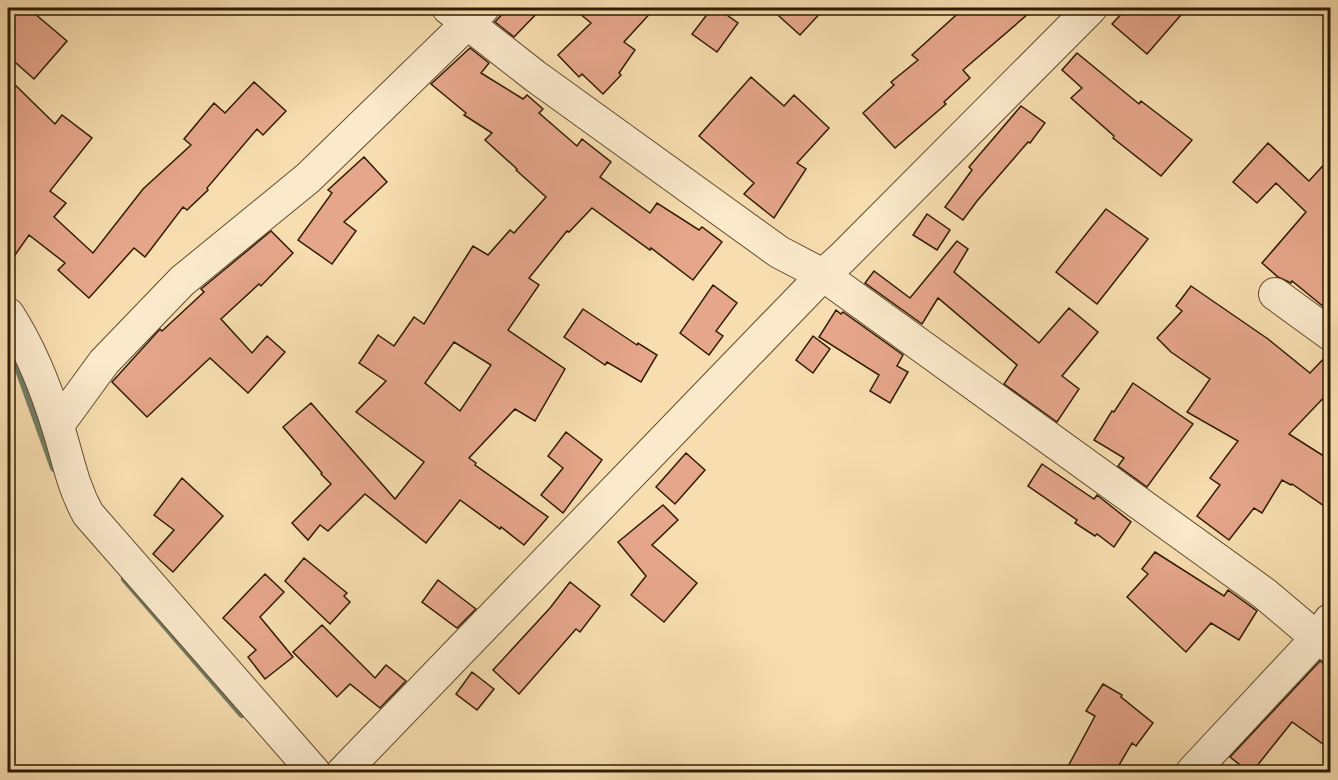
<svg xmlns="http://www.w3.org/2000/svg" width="1338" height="780" font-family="'Libre Bodoni',serif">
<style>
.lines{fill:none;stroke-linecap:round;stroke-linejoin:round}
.stream{stroke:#727d65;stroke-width:8}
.building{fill:#e6a68b;stroke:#2f1c04;stroke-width:1.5;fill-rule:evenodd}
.minor-casing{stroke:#614c2f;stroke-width:34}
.minor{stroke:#fae9cb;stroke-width:32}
</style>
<rect width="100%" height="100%" fill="#f7ddaf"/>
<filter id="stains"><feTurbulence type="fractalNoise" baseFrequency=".00333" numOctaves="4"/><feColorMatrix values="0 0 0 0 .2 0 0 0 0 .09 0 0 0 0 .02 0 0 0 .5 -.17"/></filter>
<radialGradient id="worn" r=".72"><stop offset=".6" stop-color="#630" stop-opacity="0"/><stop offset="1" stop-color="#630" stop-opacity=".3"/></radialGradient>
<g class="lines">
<path class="stream" d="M11,348L54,468
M125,579L242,714"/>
</g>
<path class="building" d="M8,8H28L67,41L34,79L8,56Z
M508,8H542L514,37L495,22Z
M573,8H655L624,42L635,50L619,73L621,75L603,94L582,74L579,77L558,55L591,23Z
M712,8H717L738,23L717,52L692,34Z
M770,8H825L800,35Z
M964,8H1035L963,70L970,78L944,102L946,104L895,148L863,113L894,85L891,82L918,60L912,55Z
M1127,8H1187L1147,54L1112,24Z
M470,48L489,63L481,73L523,99L527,95L543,109L539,113L577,146L582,139L611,162L600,177L650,213L657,203L699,230L702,227L722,242L693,280L651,248L650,250L592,208L569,232L567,231L529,278L539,285L508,330L565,369L535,421L515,409L469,458L476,463L475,465L548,517L524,545L501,527L500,529L460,500L426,543L365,494L328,531L320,525L308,540L292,523L331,484L321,474L322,473L283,427L311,403L395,499L424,462L356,412L386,381L359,363L378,335L394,346L414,317L424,324L473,246L488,255L510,230L514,233L546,197L516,170L517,169L485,140L492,133L464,115L466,113L431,84ZM454,342L491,365L460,411L425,383Z
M1077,53L1139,104L1141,101L1192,140L1161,176L1113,138L1114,136L1071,98L1082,88L1062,70Z
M751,77L784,106L794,95L829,128L797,163L806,169L774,218L744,194L754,183L699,136Z
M8,78L55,124L62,115L92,138L50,191L66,203L54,217L93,253L143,189L191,145L184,139L214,103L225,113L254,82L286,111L263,135L257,129L207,188L208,190L187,210L183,207L145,257L134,248L89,298L58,270L65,263L29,235L8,265Z
M1021,106L1045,123L1030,143L1028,142L977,201L963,220L945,207L972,170L969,167Z
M1268,143L1309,181L1330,158V312L1292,281L1291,283L1278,277L1262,263L1306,212L1276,183L1257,203L1233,182Z
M364,157L387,182L344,222L356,231L332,264L298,240L332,193L328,190Z
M1106,209L1148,239L1097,304L1056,272Z
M927,214L950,230L937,250L913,235Z
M271,231L293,253L261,286L259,284L221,319L252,353L267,336L285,352L248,393L210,358L147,417L112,382L160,329L162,331L204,292L201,289Z
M957,241L968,249L954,272L1039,343L1069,308L1098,332L1062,376L1079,389L1057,422L1004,384L1017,365L938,298L922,324L865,283L874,271L910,298Z
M713,285L737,303L716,331L723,336L709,355L680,333Z
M1191,286L1268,339L1310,373L1330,352V391L1289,434L1330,460V510L1292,484L1291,485L1282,480L1262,513L1254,508L1229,540L1197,516L1220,485L1210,478L1238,441L1187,412L1210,379L1171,352L1157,338L1182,311L1176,306Z
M583,309L637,345L638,343L657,355L641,382L607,362L605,365L564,337Z
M836,310L841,314L843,312L903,355L897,366L908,372L890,403L870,391L879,375L819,337Z
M813,336L830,349L813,373L796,360Z
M1133,383L1193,424L1147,487L1118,466L1124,458L1094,440L1112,411L1114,412Z
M566,432L602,460L563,513L541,495L563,468L548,456Z
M686,453L705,470L675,504L656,487Z
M1042,464L1094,499L1097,495L1131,522L1114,547L1097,534L1095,536L1075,523L1077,520L1028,486Z
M182,478L223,516L173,572L153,554L174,530L154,515Z
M663,505L678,520L652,545L697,583L664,622L631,595L646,576L618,542Z
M1155,552L1224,596L1228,590L1257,611L1239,640L1211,623L1186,652L1127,597L1148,574L1142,569Z
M304,558L347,593L344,596L350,602L330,624L285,581Z
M265,574L284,592L260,617L293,657L265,679L248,657L256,650L223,618Z
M438,580L476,609L457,628L422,602Z
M570,582L600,606L580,632L576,629L519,694L493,670L550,608Z
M322,625L375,678L386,665L406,681L380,708L350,684L337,697L293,652Z
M1320,661L1330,668V749L1292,722L1252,772H1249L1230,757Z
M472,672L494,689L477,710L456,694Z
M1103,684L1122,695L1121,697L1153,723L1136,746L1132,743L1115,772H1065L1095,716L1086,711Z"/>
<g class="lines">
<defs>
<path id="minor" d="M448,8L535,76L779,252L823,275L1265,594L1317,638L1330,646
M1275,294L1330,334
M8,314C30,348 46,388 58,427C68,458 72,485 88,514L314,772
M58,425L104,362L182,281L308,178L483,8
M343,772L823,275L842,258L1091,8
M1192,772L1317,638L1330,620"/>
</defs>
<use href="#minor" class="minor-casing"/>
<use href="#minor" class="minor"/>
</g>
<rect width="1338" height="780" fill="none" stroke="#f7ddaf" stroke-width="30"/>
<rect x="9" y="9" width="1320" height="762" fill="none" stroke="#2f1c04" stroke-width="3"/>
<rect x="15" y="15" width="1308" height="750" fill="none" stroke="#2f1c04" stroke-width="1.5"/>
<rect width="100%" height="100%" filter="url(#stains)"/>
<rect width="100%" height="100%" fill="url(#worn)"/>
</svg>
